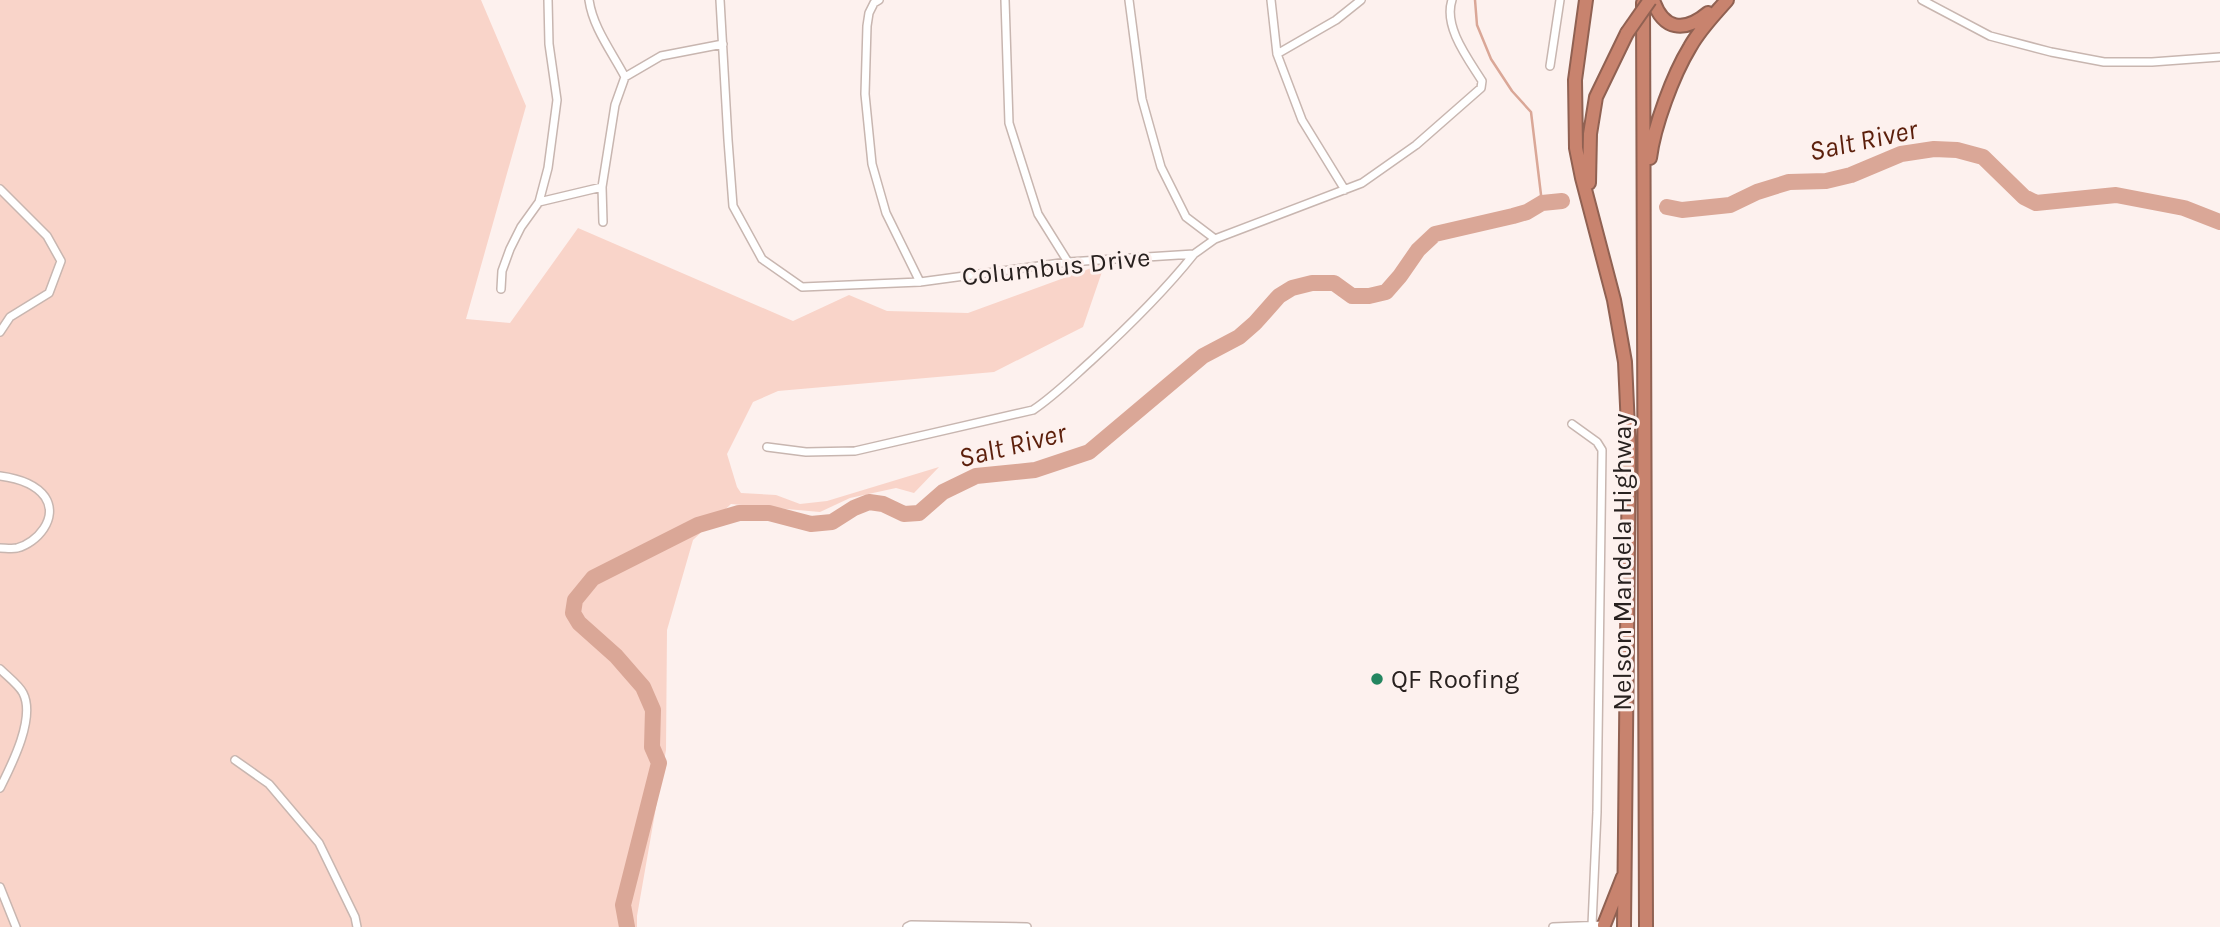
<svg xmlns="http://www.w3.org/2000/svg" width="2220" height="927" font-family="Karla,sans-serif">
<style>
.green{fill:#f9d4c9}
.lines{fill:none;stroke-linecap:round;stroke-linejoin:round}
.stream{stroke:#daa797;stroke-width:2.5}
.river{stroke:#daa797;stroke-width:16}
.street-casing{stroke:#c8b6b0;stroke-width:10}
.highway-casing{stroke:#906152;stroke-width:16}
.street{stroke:#fff;stroke-width:7}
.highway{stroke:#c8836e;stroke-width:12}
.highway-bridge-casing{stroke:#906152;stroke-width:16;stroke-linecap:butt}
.highway-bridge{stroke:#c8836e;stroke-width:12}
.poi-dot{fill:#248660;stroke:#fdf1ee;stroke-width:2.5}
.labels{text-anchor:middle;dominant-baseline:central;stroke-width:6;stroke-linejoin:round;paint-order:stroke}
.street-label{font-size:26px;fill:#28211f;stroke:#fdf1ee}
.poi-label{font-size:26px;fill:#28211f;stroke:#fdf1ee;text-anchor:start}
.water-label{font-size:28px;font-style:italic;fill:#5c1f0b;stroke:#fdf1ee}
</style>
<rect width="100%" height="100%" fill="#fdf1ee"/>
<path class="green" d="M0,0H481L526,106L466,319L510,323L578,228L793,321L849,295L887,311L968,313L1105,263L1083,327L994,372L778,391L753,402L727,454L737,487L741,493L776,495L800,504L827,501L939,467L914,493L896,488L850,498L820,512L731,504L693,540L667,630L666,750L637,916V927H0Z"/>
<g class="lines">
<path class="stream" d="M1475,0L1477,25L1491,59L1512,91L1531,112L1542,203"/>
<path class="river" d="M1667,207L1682,210L1730,205L1757,192L1789,182L1826,181L1851,175L1901,154L1934,149L1957,150L1983,157L2024,197L2036,203L2116,195L2184,208L2220,222
M627,927L623,905L659,763L652,747L653,710L643,687L616,656L579,623L573,613L575,600L593,578L698,525L739,513H769L811,524L832,522L854,508L869,502L883,504L904,514L919,513L943,492L976,476L1035,470L1089,452L1203,356L1239,337L1255,323L1279,296L1292,288L1312,283H1334L1352,296H1369L1386,292L1400,276L1418,250L1435,234L1513,216L1527,212L1542,203L1562,201"/>
<defs>
<path id="street" d="M589,0C593,28 612,52 625,77
M720,0L728,140L733,206L762,259L802,287L920,282L1068,262L1194,254L1215,239L1362,183L1416,145L1481,88L1482,81C1469,60 1443,27 1452,0
M879,0L874,3L869,13L867,26L865,94L872,164L886,213L920,282
M1005,0L1009,123L1038,214L1068,262
M1129,0L1142,99L1161,167L1186,217L1215,239
M1271,0L1277,54L1302,120L1345,190
M1922,0L1990,36L2051,52L2104,62H2152L2220,57
M1277,54L1336,20L1361,0
M1550,66L1560,0
M0,189L47,236L61,261L49,293L10,317L0,332
M539,202L602,187
M603,222L602,187L615,105L625,77L661,56L723,44
M501,289L502,271L510,249L521,227L539,202L548,168L557,100L549,44L548,0
M1572,424L1597,442L1602,450L1597,812L1592,925
M767,447L806,452L855,451L1033,410C1054,396 1072,378 1091,361C1128,327 1163,293 1194,254
M0,476C15,478 35,483 45,497C59,518 37,543 17,548C12,549 5,548 0,548
M0,669C7,676 19,685 23,693C36,718 11,766 0,788
M235,760L269,784L319,843L355,917L357,927
M0,887L16,927
M907,927L911,925L1027,927
M1553,927L1604,925"/>
<path id="highway" d="M1586,0L1575,80L1576,148L1582,178L1614,300L1625,362L1629,449L1624,927
M1653,0C1663,30 1684,33 1708,13
M1643,3L1646,927
M1650,158C1654,126 1673,75 1690,47C1700,29 1714,15 1727,0
M1589,183L1590,134L1596,97L1627,33
M1604,925L1623,877"/>
</defs>
<use href="#street" class="street-casing"/>
<use href="#highway" class="highway-casing"/>
<use href="#street" class="street"/>
<use href="#highway" class="highway"/>
<defs>
<path id="highway-bridge" d="M1627,33L1650,0"/>
</defs>
<use href="#highway-bridge" class="highway-bridge-casing"/>
<use href="#highway-bridge" class="highway-bridge"/>
</g>
<circle class="poi-dot" cx="1377" cy="679" r="7"/>
<g class="labels">
<g class="street-label">
<text transform="translate(1056 267) rotate(-6)">Columbus Drive</text>
<text transform="translate(1622 562) rotate(-90)">Nelson Mandela Highway</text>
</g>
<g class="poi-label">
<text x="1391" y="679">QF Roofing</text>
</g>
<g class="water-label">
<text transform="translate(1863 140) rotate(-12)">Salt River</text>
<text transform="translate(1012 445) rotate(-14)">Salt River</text>
</g>
</g>
</svg>
